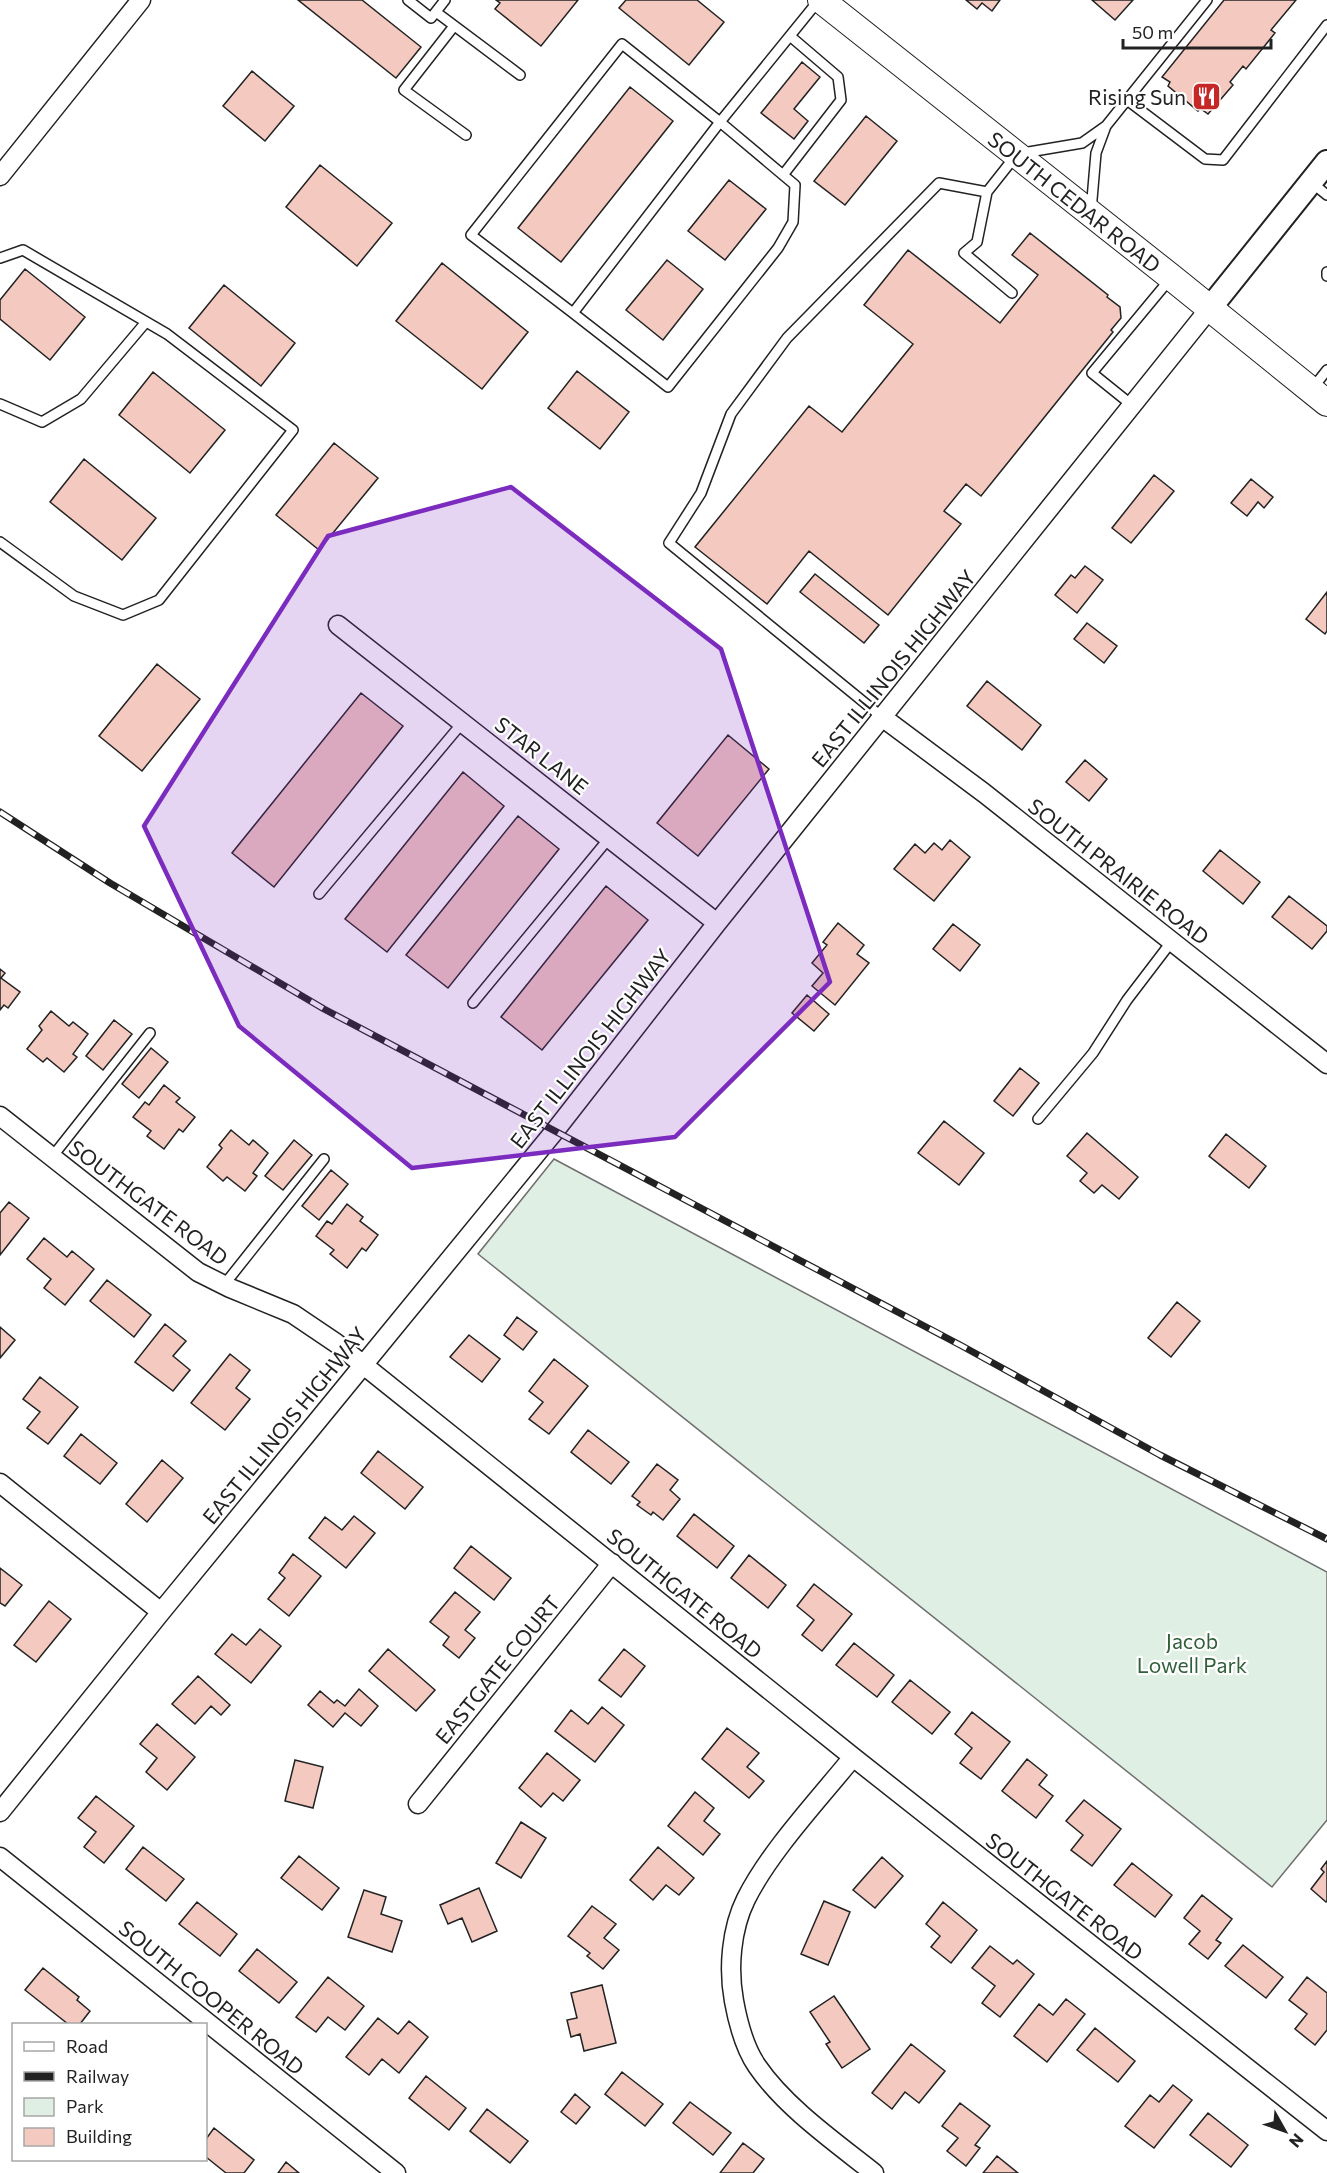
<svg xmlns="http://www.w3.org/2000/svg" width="1327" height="2173" font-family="Commissioner,sans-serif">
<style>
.green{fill:#e0efe3;stroke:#6f6f6f;stroke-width:1.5}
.building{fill:#f3c9c0;stroke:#222;stroke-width:1.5}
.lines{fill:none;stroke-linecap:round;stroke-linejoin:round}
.service-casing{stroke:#222;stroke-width:12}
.minor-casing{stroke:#222;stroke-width:21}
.tertiary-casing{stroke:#222;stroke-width:26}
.secondary-casing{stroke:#222;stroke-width:28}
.service{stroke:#fff;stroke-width:9}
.minor{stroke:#fff;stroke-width:18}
.tertiary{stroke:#fff;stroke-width:22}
.secondary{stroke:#fff;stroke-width:26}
.rail-casing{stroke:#222;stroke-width:7}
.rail{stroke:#fff;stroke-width:4.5;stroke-dasharray:14;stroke-linecap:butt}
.marked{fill:#7b2cbf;fill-opacity:0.2;stroke:#7b2cbf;stroke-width:4.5;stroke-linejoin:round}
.labels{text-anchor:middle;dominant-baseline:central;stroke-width:4.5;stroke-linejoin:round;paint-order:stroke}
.poi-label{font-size:21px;fill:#222;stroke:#fff;text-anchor:end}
.street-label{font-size:21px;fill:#222;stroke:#fff}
.park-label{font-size:21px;fill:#2f5e38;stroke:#fff}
</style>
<rect width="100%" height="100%" fill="#fff"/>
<path class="green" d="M554,1159L1327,1572V1820L1272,1887L478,1254Z"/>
<path class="building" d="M298,0H362L421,47L396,78Z
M496,0H578L541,46L495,9L500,3Z
M626,0H697L724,22L689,65L619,8Z
M966,0H1000L992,11L982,3L977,9Z
M1092,0H1133L1115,20Z
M1224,0H1296L1271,30L1275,33L1246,69L1243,66L1230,82L1233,85L1208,114L1201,109L1198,111L1168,86L1170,82L1162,77Z
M802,62L820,77L794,109L808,121L794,139L761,113Z
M252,71L294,106L265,141L223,106Z
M630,87L673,121L561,262L518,228Z
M866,116L897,141L845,205L814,181Z
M320,165L392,223L357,266L286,207Z
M729,180L766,209L725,260L688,231Z
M1030,233L1108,295L1107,297L1120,307L1121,318L1111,330L1113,332L981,496L966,484L944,511L961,524L888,615L809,551L767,604L695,547L809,406L842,432L913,344L864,305L908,250L1000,323L1038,275L1012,255Z
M667,260L703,289L663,340L626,310Z
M442,263L528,332L482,389L396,321Z
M25,269L85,317L50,360L0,319V300Z
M224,285L295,343L261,386L189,328Z
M577,371L629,412L600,449L548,408Z
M153,372L225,430L190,473L119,415Z
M334,443L378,478L319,550L276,515Z
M84,459L156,518L122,560L50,502Z
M1154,475L1174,491L1131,543L1112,528Z
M1251,479L1273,497L1264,508L1258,502L1247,516L1231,503Z
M1085,566L1103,580L1077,613L1055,595L1071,575L1075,578Z
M815,574L879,625L864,643L800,592Z
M1327,592V631L1325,634L1306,619Z
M1087,623L1117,646L1104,663L1074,639Z
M157,664L200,699L142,771L99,736Z
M987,681L1041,725L1022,750L967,706Z
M361,693L403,726L274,887L232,853Z
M728,735L769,769L698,856L657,823Z
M1085,760L1107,779L1089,801L1066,782Z
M463,772L504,806L387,952L345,919Z
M518,816L559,849L448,988L406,955Z
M950,840L970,857L934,901L894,869L915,844L925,853L934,843L942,850Z
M1220,850L1260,882L1243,904L1203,871Z
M606,886L648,920L542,1050L501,1017Z
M1289,896L1327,926V931L1312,949L1272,917Z
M838,923L864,945L857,954L869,963L835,1005L812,986L823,973L812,963L827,945L823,942Z
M953,924L980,945L960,971L933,949Z
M0,969L5,973L1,978L20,992L8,1008L4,1005L0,1010Z
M807,995L829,1014L814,1031L792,1013Z
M51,1011L69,1026L73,1022L88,1034L73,1054L77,1057L64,1072L47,1058L43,1062L27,1049L42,1030L39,1026Z
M114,1020L132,1034L103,1070L86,1056Z
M151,1048L168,1062L139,1098L122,1084Z
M1020,1068L1039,1083L1013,1116L994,1101Z
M164,1085L180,1098L176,1102L195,1117L183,1132L179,1129L164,1149L147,1136L151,1131L133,1117L145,1102L149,1105Z
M944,1121L984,1153L959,1185L918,1153Z
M231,1130L249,1145L253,1140L268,1153L253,1173L257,1176L245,1191L227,1177L223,1181L207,1167L222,1148L219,1145Z
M1087,1133L1138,1177L1119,1199L1102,1185L1094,1193L1080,1181L1087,1173L1067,1156Z
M1226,1134L1266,1166L1249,1188L1209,1156Z
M294,1140L312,1155L283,1190L265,1176Z
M331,1170L348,1184L319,1220L302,1206Z
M9,1202L29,1218L0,1255V1213Z
M347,1204L363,1217L360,1221L378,1235L366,1251L362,1248L347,1268L330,1254L334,1250L316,1236L327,1221L332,1224Z
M44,1238L67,1257L72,1251L94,1269L65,1305L44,1288L51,1279L27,1259Z
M107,1280L151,1315L134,1337L90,1301Z
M1177,1302L1200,1321L1171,1357L1148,1338Z
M517,1317L537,1332L523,1350L504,1335Z
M165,1324L186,1341L173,1356L190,1370L173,1391L135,1362Z
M0,1327L15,1340L0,1358Z
M469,1335L500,1359L482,1382L450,1357Z
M230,1354L250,1370L236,1388L250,1399L225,1430L191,1403Z
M554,1359L588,1386L549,1434L529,1419L543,1402L529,1391Z
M40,1377L78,1407L48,1444L27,1428L40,1412L23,1399Z
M588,1430L629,1462L611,1484L571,1452Z
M81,1434L117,1463L100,1484L64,1456Z
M378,1451L423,1487L405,1509L361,1473Z
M162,1460L183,1478L147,1522L126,1504Z
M657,1464L678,1480L670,1490L680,1499L663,1520L653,1512L651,1515L637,1505L640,1502L632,1496Z
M694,1514L734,1546L717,1568L677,1536Z
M354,1516L375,1533L346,1568L309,1538L325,1517L342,1530Z
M471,1546L511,1578L494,1600L454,1568Z
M293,1554L321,1576L289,1616L268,1599L285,1578L279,1573Z
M749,1555L786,1585L768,1608L731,1578Z
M0,1568L22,1585L5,1606L0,1603Z
M814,1584L852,1614L822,1651L802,1635L814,1620L797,1606Z
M455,1592L480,1612L465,1630L475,1638L459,1658L443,1645L449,1637L430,1622Z
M49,1601L71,1619L36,1662L14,1645Z
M260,1629L281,1646L251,1683L215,1654L232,1634L246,1645Z
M854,1643L894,1675L877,1697L836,1665Z
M388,1649L435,1690L416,1711L369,1671Z
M624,1649L645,1666L621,1697L599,1680Z
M198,1676L230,1705L221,1715L211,1706L195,1724L172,1704Z
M910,1680L950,1712L932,1734L892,1702Z
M359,1689L378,1706L361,1726L345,1713L333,1727L308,1705L320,1691L334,1703L337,1700L345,1706Z
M602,1707L624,1725L595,1762L555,1731L571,1710L588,1724Z
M972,1712L1010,1742L981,1779L960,1763L972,1748L955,1734Z
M157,1724L195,1757L167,1790L146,1772L157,1758L140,1744Z
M727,1728L759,1753L747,1767L764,1781L749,1798L702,1759Z
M547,1753L580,1780L563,1801L553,1793L541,1807L519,1788Z
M1027,1759L1047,1775L1039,1785L1053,1796L1036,1818L1002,1791Z
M295,1760L323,1767L313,1808L285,1801Z
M695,1792L714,1808L704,1821L720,1834L703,1855L668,1826Z
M96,1796L134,1826L104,1863L84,1847L96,1832L78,1818Z
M1084,1800L1121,1829L1092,1866L1071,1850L1083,1835L1066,1821Z
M521,1822L546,1838L521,1878L496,1863Z
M143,1847L184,1879L166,1901L126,1869Z
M658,1847L694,1878L679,1895L666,1885L653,1900L630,1880Z
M299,1856L339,1888L322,1910L281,1878Z
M882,1857L903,1876L875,1908L853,1890Z
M1327,1861V1901L1326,1902L1311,1889L1324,1872L1321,1869Z
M1132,1863L1172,1895L1155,1917L1114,1885Z
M479,1888L497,1931L472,1942L462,1918L448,1924L440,1905Z
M364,1890L386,1897L381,1914L402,1921L392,1952L348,1937Z
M1202,1895L1232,1919L1216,1940L1221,1943L1208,1959L1189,1944L1200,1931L1184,1918Z
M824,1901L850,1912L828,1965L801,1954Z
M197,1902L237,1934L220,1956L179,1924Z
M943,1902L977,1930L951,1963L931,1947L940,1936L926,1924Z
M592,1906L616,1924L604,1938L619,1950L603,1969L587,1956L590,1953L568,1936Z
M1243,1945L1283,1977L1266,1998L1225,1966Z
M990,1946L1013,1964L1017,1960L1034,1974L1000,2017L982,2003L995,1986L972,1968Z
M257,1949L297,1982L279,2003L239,1971Z
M43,1968L79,1997L77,2000L90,2011L80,2024H68L25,1990Z
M328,1977L364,2006L345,2030L328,2017L316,2032L296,2017Z
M1307,1977L1327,1993V2030L1315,2045L1295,2029L1307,2014L1289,2000Z
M602,1985L616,2043L584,2051L580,2034L571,2037L567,2020L577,2018L571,1993Z
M834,1996L870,2049L842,2068L826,2044L830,2042L810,2012Z
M1066,1999L1085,2014L1047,2062L1014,2036L1039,2004L1053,2015Z
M378,2018L398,2034L409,2021L428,2037L399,2073L382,2059L369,2075L346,2057Z
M1095,2028L1135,2061L1118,2082L1077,2050Z
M911,2044L945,2071L919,2103L905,2092L892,2109L872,2093Z
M622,2072L663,2104L645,2126L605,2094Z
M426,2076L466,2108L449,2130L409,2098Z
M1173,2085L1192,2100L1154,2148L1125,2126L1150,2095L1159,2102Z
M575,2094L590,2107L576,2124L561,2112Z
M690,2102L731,2133L713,2155L673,2123Z
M960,2103L990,2126L975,2145L980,2148L966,2166L947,2151L958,2138L942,2126Z
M487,2109L528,2141L510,2163L470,2131Z
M1208,2113L1248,2145L1231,2167L1190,2135Z
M214,2128L254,2160L244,2173H226L206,2157V2139Z
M743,2143L764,2159L753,2173H720Z
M997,2156L1018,2173H983Z
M286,2162L299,2173H278Z"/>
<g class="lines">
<defs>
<path id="service" d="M408,0L431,18L445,0
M436,12L520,75
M454,26L404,90L466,135
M1127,100L1205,159L1223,160L1327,25
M783,175L841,100L838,77L790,36
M1311,182L1327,195
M1091,211L1096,153L1106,126
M0,258L23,250L167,334L293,430L159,600L123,615L74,596L0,542
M1327,272V276
M1012,293L964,253L977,242L987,192L1017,154L1082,143L1106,126L1207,0
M573,313L668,387L778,248L793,222L795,185L720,122L622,44L471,235L573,313L720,122L819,0
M1312,389L1327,370
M0,404L42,422L81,399L146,322
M1133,406L1092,373L1170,279
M882,717L669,543L701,493L731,414L787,338L939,183L987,192
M319,894L463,722
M473,1003L610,837
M1038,1119L1093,1053L1127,1000L1172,941
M52,1157L150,1033
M224,1285L324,1159"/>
<path id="minor" d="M0,176L141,0
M338,625L717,923
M882,717L984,793L1327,1064
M0,1116L198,1272L230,1288L293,1314L336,1343L853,1757L1327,2131
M0,1483L161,1612
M853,1757C819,1799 770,1851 746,1899C731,1929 728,1969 734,2001C738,2023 744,2047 757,2066C785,2107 835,2142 874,2173
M418,1804L612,1563
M0,1812L161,1612L554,1132L717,923L1210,308
M0,1857L396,2173"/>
<path id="tertiary" d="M1210,308L1327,162"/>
<g id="secondary">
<path id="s1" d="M821,0L1171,277L1327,403"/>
</g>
</defs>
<use href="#service" class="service-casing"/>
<use href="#minor" class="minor-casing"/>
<use href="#tertiary" class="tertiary-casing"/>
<use href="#secondary" class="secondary-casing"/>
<use href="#service" class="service"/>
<use href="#minor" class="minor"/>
<use href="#tertiary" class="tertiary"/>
<use href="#secondary" class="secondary"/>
<defs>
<path id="rail" d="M0,812L110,883L324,1009L962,1346L1160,1455L1327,1539"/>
</defs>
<use href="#rail" class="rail-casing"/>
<use href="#rail" class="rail"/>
</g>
<path class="marked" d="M511,487L721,649L830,982L675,1137L412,1168L239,1026L144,826L328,536Z"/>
<defs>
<symbol id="restaurant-square" viewBox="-11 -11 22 22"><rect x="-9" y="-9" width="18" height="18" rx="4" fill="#c62828" stroke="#fff"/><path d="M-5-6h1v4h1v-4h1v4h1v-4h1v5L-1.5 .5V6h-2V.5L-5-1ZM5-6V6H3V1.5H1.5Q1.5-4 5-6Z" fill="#fff"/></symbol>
</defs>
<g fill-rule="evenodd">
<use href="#restaurant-square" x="1190" y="80" width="33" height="33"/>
</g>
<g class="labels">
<g class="poi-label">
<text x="1186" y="96">Rising Sun</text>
</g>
<g class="street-label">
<text stroke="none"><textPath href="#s1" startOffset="324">SOUTH CEDAR ROAD</textPath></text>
<text transform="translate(893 668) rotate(-51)">EAST ILLINOIS HIGHWAY</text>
<text transform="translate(542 755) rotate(38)">STAR LANE</text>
<text transform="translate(1119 871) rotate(38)">SOUTH PRAIRIE ROAD</text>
<text transform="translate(590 1048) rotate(-52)">EAST ILLINOIS HIGHWAY</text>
<text transform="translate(149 1202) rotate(37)">SOUTHGATE ROAD</text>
<text transform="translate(284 1425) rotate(-51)">EAST ILLINOIS HIGHWAY</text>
<text transform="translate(685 1593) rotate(39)">SOUTHGATE ROAD</text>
<text transform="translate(497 1669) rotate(-51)">EASTGATE COURT</text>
<text transform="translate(1065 1896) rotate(38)">SOUTHGATE ROAD</text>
<text transform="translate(212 1997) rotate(39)">SOUTH COOPER ROAD</text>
</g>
<g class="park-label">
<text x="1192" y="1640">Jacob<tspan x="1192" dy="24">Lowell Park</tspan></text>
</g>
</g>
<rect x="12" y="2023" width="195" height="138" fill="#ffffff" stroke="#a7a7a7" stroke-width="1.5"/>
<rect x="24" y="2042" width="30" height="9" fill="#ffffff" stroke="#a7a7a7" stroke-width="1.5"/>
<text x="66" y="2053" font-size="18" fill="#222222">Road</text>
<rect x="24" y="2072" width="30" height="9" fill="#222222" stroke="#a7a7a7" stroke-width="1.5"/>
<text x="66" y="2083" font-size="18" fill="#222222">Railway</text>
<rect x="24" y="2098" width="30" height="18" fill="#e0efe3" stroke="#a7a7a7" stroke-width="1.5"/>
<text x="66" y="2113" font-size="18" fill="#222222">Park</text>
<rect x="24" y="2128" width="30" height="18" fill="#f3c9c0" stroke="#a7a7a7" stroke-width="1.5"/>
<text x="66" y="2143" font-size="18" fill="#222222">Building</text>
<g transform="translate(1285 2131) rotate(130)" stroke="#ffffff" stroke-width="4.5" paint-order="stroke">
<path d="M0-4.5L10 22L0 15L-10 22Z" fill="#222222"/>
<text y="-9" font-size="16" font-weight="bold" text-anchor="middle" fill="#222222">N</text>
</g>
<path d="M1123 39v9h148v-9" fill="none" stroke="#222222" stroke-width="3"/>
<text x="1132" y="39" font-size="18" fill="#222222" stroke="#ffffff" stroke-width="4.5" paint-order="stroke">50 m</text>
</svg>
